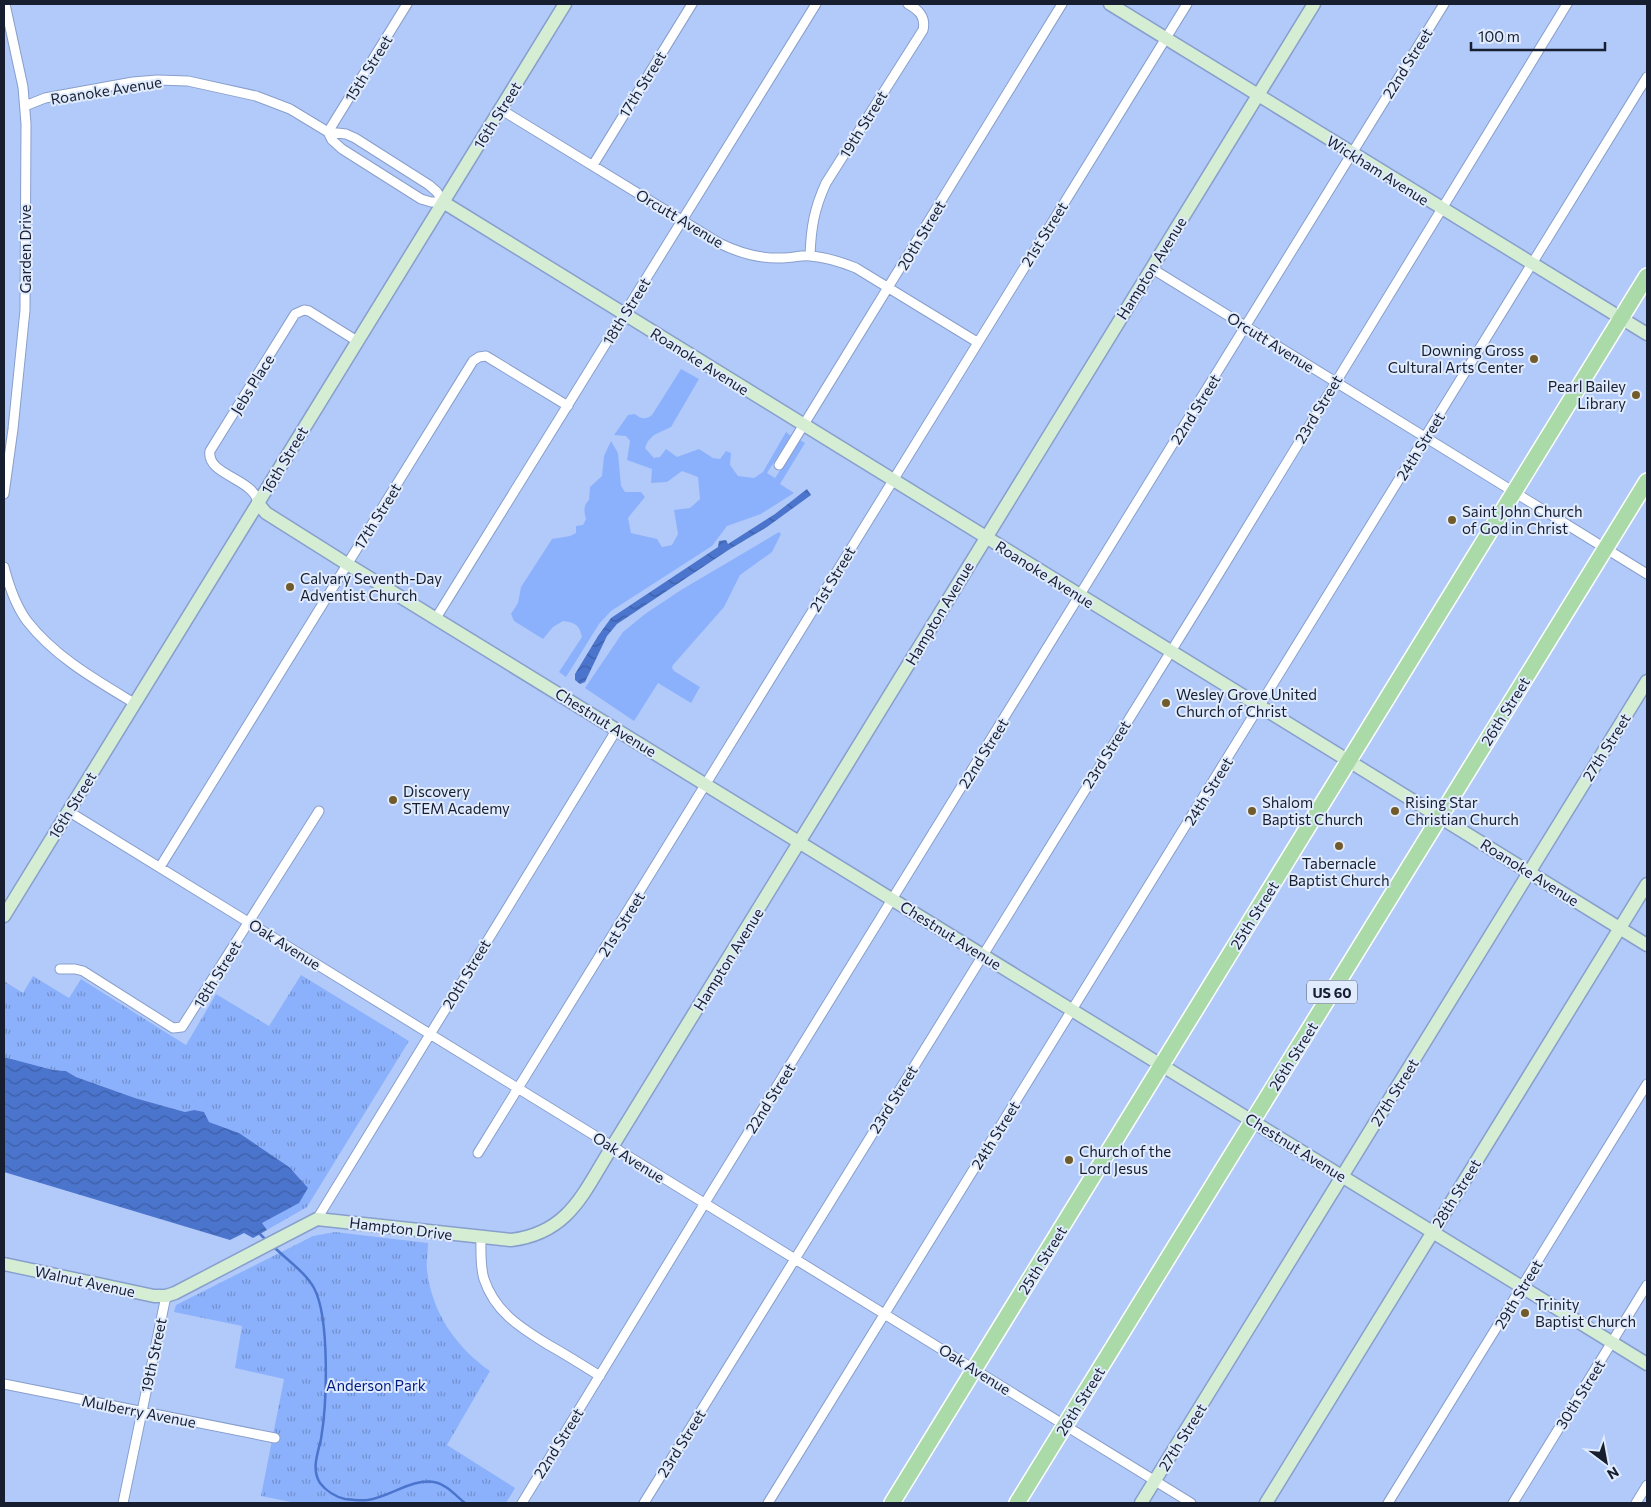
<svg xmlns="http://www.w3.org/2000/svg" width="1651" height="1507" font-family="Commissioner,sans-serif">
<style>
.green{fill:#8cb1fc}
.park{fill:url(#park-tufts)}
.water{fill:url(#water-waves)}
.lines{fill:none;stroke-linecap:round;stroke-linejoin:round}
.stream{stroke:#4b74cd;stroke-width:2.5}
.street-casing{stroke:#889fcd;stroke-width:11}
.secondary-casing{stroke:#889fcd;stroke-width:15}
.primary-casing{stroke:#fff;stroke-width:18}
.street{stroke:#fff;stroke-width:9}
.secondary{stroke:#d4edd3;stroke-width:12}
.primary{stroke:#a9daa7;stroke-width:15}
.poi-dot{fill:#725b2b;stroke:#e0ebfe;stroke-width:2}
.labels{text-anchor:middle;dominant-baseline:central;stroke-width:4;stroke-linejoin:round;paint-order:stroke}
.shield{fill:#e0ebfe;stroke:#535c6e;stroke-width:1}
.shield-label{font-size:14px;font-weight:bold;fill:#161e30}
.street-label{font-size:15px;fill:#161e30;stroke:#e0ebfe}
.poi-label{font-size:15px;fill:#161e30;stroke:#e0ebfe;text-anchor:start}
.park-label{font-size:15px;fill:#001b84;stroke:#e0ebfe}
</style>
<defs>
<pattern id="park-tufts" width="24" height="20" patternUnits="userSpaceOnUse" patternTransform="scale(1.25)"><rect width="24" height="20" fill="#8cb1fc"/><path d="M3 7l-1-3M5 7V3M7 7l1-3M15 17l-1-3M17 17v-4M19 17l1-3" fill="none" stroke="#718fcc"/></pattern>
<pattern id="water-waves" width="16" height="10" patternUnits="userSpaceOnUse" patternTransform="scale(1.25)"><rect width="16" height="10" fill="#4b74cd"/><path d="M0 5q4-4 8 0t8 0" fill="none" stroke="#3d5fa7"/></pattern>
</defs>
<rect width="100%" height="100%" fill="#b2caf9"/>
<path class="green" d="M681,369L699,379L671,427L654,435L648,441L645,448L654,458L660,457L666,449L677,457L699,449L713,458L720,459L726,451L731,453L730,465L738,476L754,478L763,472L786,432L791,436L767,473L775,478L800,440L805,443L780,484L794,493L761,514L727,526L712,546L611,611L599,624L566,677L559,672L582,637C579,624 575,623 563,621L553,627L543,639L514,621L511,614L518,603L521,587L552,539L570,536L576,533V526L583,525L586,519C584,512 583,505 589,500L590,487L602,476L604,456L611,441L618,453L621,486L625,492H641L645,497L628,518L631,533L657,539L662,547L672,545L678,534L674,510L690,508L700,499L698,477L682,471L667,482L651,483L652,469L627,460L630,441L626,436L614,435L628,415L635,414C641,419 645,420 652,415Z
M779,532L781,534L772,552L740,575L724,607L673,665L672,668L674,671L700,687L691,703L658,683L634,721L585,688L623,632L645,614L681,590Z"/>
<path class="park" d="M301,975L409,1041L307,1207L267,1230L261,1223L279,1213L239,1133L209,1122L194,1110L185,1112L135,1098L76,1077L66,1071L53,1070L4,1057V981L23,993L33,976L69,998L81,979L186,1045L216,994L269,1026Z
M335,1232L428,1243C428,1252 426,1262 427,1270C432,1313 456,1347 490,1371L447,1445L515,1488L506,1503H296L261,1496L284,1379L235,1368L242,1326L174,1312L176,1305L313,1236Z"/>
<path class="water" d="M807,489L811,495L767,527L730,549L617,624L607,636L585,682L580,684L575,680V674L598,636L611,618L718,547L719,541L726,540L728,544L775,514Z
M4,1057L53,1070L66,1071L76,1077L135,1098L185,1112L194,1110L204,1112L209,1122L239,1133L289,1167L308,1188L299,1203L262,1223L267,1230L253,1238L244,1233L230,1240L4,1172Z"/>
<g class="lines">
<path class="stream" d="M260,1234L266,1240
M274,1247C287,1260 305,1272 314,1288C330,1318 327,1404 321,1439C318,1453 311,1469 320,1483C326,1491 336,1497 345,1499C353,1500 361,1501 368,1500C389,1497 413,1478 434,1482C446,1484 456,1496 465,1503"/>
<defs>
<path id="street" d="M25,106L45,98L133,82L157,80L188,81L256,96L290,109L328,132L346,134L355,138L429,185L437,192L443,202
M500,109L719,243C739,253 760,259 783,258C792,258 801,255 810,256C826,257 841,262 856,268L977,342
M328,132L407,4
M328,132L332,140L342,149L421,199L431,202H443
M593,165L692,4
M810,256C811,228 814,209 826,183L923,30C926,17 919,10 908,4
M1151,268L1647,574
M779,465L1062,4
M4,494L13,429L25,310L26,124L23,87L5,4
M258,502C253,478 206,475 210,451L295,314L304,310L309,311L357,341
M4,567C9,586 15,605 27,621C55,657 96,680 134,703
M436,618L816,4
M68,811L1191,1503
M160,867L473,361L479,357L486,356L568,406
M60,969H75L83,971L173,1028L182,1027L319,811
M478,1153L1187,4
M317,1219L617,729
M481,1237C481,1251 480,1266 484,1279C495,1312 520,1327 547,1344C565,1354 582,1365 600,1376
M4,1384L275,1438
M123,1503L166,1296
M522,1503L711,1193L1444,4
M644,1503L1204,598L1567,4
M768,1503L1647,77
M1388,1503L1647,1084
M1513,1503L1647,1285
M1636,1503L1647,1485"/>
<path id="secondary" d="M1110,4L1647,334
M443,202L1647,945
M258,502L261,507L266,513L347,564L1647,1364
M4,916L565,4
M4,1264L154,1296H166L175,1293L317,1219L511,1240C570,1233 584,1191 612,1147L1314,4
M1141,1503L1647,681
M1266,1503L1647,884"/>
<path id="primary" d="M892,1503L1647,276
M1017,1503L1647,481"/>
</defs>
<use href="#street" class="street-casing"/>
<use href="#secondary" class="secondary-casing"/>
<use href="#primary" class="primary-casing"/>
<use href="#street" class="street"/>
<use href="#secondary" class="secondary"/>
<use href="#primary" class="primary"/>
</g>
<g class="poi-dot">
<circle cx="1534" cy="359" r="5"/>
<circle cx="1636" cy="395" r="5"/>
<circle cx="1452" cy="520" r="5"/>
<circle cx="290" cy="587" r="5"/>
<circle cx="1166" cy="703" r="5"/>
<circle cx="393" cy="800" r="5"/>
<circle cx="1252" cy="811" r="5"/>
<circle cx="1395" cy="811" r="5"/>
<circle cx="1339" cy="846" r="5"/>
<circle cx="1069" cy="1160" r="5"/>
<circle cx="1525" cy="1313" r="5"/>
</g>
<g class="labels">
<rect class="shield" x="1307" y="980.5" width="50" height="23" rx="4"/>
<g class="shield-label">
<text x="1332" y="992">US 60</text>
</g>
<g class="street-label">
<text transform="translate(1407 63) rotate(-58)">22nd Street</text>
<text transform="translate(368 68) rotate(-58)">15th Street</text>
<text transform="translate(642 84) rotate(-58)">17th Street</text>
<text transform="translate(106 90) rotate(-9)">Roanoke Avenue</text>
<text transform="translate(497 115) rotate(-58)">16th Street</text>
<text transform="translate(863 124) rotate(-58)">19th Street</text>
<text transform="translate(1378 170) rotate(32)">Wickham Avenue</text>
<text transform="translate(680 218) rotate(31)">Orcutt Avenue</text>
<text transform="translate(1044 234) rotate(-58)">21st Street</text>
<text transform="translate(921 235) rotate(-59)">20th Street</text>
<text transform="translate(25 249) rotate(-90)">Garden Drive</text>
<text transform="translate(1151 268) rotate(-58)">Hampton Avenue</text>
<text transform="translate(626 311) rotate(-58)">18th Street</text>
<text transform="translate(1271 342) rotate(32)">Orcutt Avenue</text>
<text transform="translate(700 361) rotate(32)">Roanoke Avenue</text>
<text transform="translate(252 384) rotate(-58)">Jebs Place</text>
<text transform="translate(1195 409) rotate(-58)">22nd Street</text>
<text transform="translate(1318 409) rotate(-59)">23rd Street</text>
<text transform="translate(1420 446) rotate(-58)">24th Street</text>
<text transform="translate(284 460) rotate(-59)">16th Street</text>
<text transform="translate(377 516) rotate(-58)">17th Street</text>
<text transform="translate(1045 574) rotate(32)">Roanoke Avenue</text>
<text transform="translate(832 579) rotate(-59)">21st Street</text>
<text transform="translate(939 613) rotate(-59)">Hampton Avenue</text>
<text transform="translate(1505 711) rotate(-58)">26th Street</text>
<text transform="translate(606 722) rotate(32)">Chestnut Avenue</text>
<text transform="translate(1606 747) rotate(-58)">27th Street</text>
<text transform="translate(983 753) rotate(-58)">22nd Street</text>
<text transform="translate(1106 754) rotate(-58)">23rd Street</text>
<text transform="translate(1208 791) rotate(-58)">24th Street</text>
<text transform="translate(72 805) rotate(-58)">16th Street</text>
<text transform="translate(1530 872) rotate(32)">Roanoke Avenue</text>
<text transform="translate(1254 915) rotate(-58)">25th Street</text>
<text transform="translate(621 924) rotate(-58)">21st Street</text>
<text transform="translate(951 935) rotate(32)">Chestnut Avenue</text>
<text transform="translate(285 944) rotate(32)">Oak Avenue</text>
<text transform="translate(728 959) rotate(-58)">Hampton Avenue</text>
<text transform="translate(217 974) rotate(-58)">18th Street</text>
<text transform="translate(466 974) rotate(-59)">20th Street</text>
<text transform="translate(1293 1056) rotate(-58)">26th Street</text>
<text transform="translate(1394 1092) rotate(-58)">27th Street</text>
<text transform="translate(770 1098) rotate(-58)">22nd Street</text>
<text transform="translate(893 1099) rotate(-58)">23rd Street</text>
<text transform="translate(995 1135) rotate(-58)">24th Street</text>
<text transform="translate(1296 1147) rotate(32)">Chestnut Avenue</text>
<text transform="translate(629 1157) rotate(32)">Oak Avenue</text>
<text transform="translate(1456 1193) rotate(-58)">28th Street</text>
<text transform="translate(401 1228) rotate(7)">Hampton Drive</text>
<text transform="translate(1042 1260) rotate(-58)">25th Street</text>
<text transform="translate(85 1281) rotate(12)">Walnut Avenue</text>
<text transform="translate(1518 1294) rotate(-59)">29th Street</text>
<text transform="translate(153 1355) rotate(-78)">19th Street</text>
<text transform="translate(975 1369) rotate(32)">Oak Avenue</text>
<text transform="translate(1580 1394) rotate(-58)">30th Street</text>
<text transform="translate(1080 1401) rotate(-58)">26th Street</text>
<text transform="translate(139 1411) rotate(11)">Mulberry Avenue</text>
<text transform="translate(1182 1437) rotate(-58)">27th Street</text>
<text transform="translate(558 1443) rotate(-58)">22nd Street</text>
<text transform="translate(681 1443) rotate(-58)">23rd Street</text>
</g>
<g class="poi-label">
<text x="1524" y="350" text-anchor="end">Downing Gross<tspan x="1524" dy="17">Cultural Arts Center</tspan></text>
<text x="1626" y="386" text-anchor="end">Pearl Bailey<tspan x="1626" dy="17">Library</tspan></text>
<text x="1462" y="511">Saint John Church<tspan x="1462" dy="17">of God in Christ</tspan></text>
<text x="300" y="578">Calvary Seventh-Day<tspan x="300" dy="17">Adventist Church</tspan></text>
<text x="1176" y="694">Wesley Grove United<tspan x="1176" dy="17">Church of Christ</tspan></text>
<text x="403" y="791">Discovery<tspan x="403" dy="17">STEM Academy</tspan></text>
<text x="1262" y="802">Shalom<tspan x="1262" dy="17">Baptist Church</tspan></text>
<text x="1405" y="802">Rising Star<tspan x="1405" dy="17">Christian Church</tspan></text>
<text x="1339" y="863" text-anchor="middle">Tabernacle<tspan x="1339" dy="17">Baptist Church</tspan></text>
<text x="1079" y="1151">Church of the<tspan x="1079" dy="17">Lord Jesus</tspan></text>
<text x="1535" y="1304">Trinity<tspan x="1535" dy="17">Baptist Church</tspan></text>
</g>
<g class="park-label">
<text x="376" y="1385">Anderson Park</text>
</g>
</g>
<rect width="1651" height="1507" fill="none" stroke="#161e30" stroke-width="10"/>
<g transform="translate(1606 1462) rotate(148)" stroke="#e0ebfe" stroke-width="4" paint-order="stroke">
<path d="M0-4L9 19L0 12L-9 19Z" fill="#161e30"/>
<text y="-8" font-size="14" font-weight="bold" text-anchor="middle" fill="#161e30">N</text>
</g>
<path d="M1471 42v8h134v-8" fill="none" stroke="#161e30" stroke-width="2.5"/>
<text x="1478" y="42" font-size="15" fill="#161e30" stroke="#e0ebfe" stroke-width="4" paint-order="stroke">100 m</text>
</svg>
